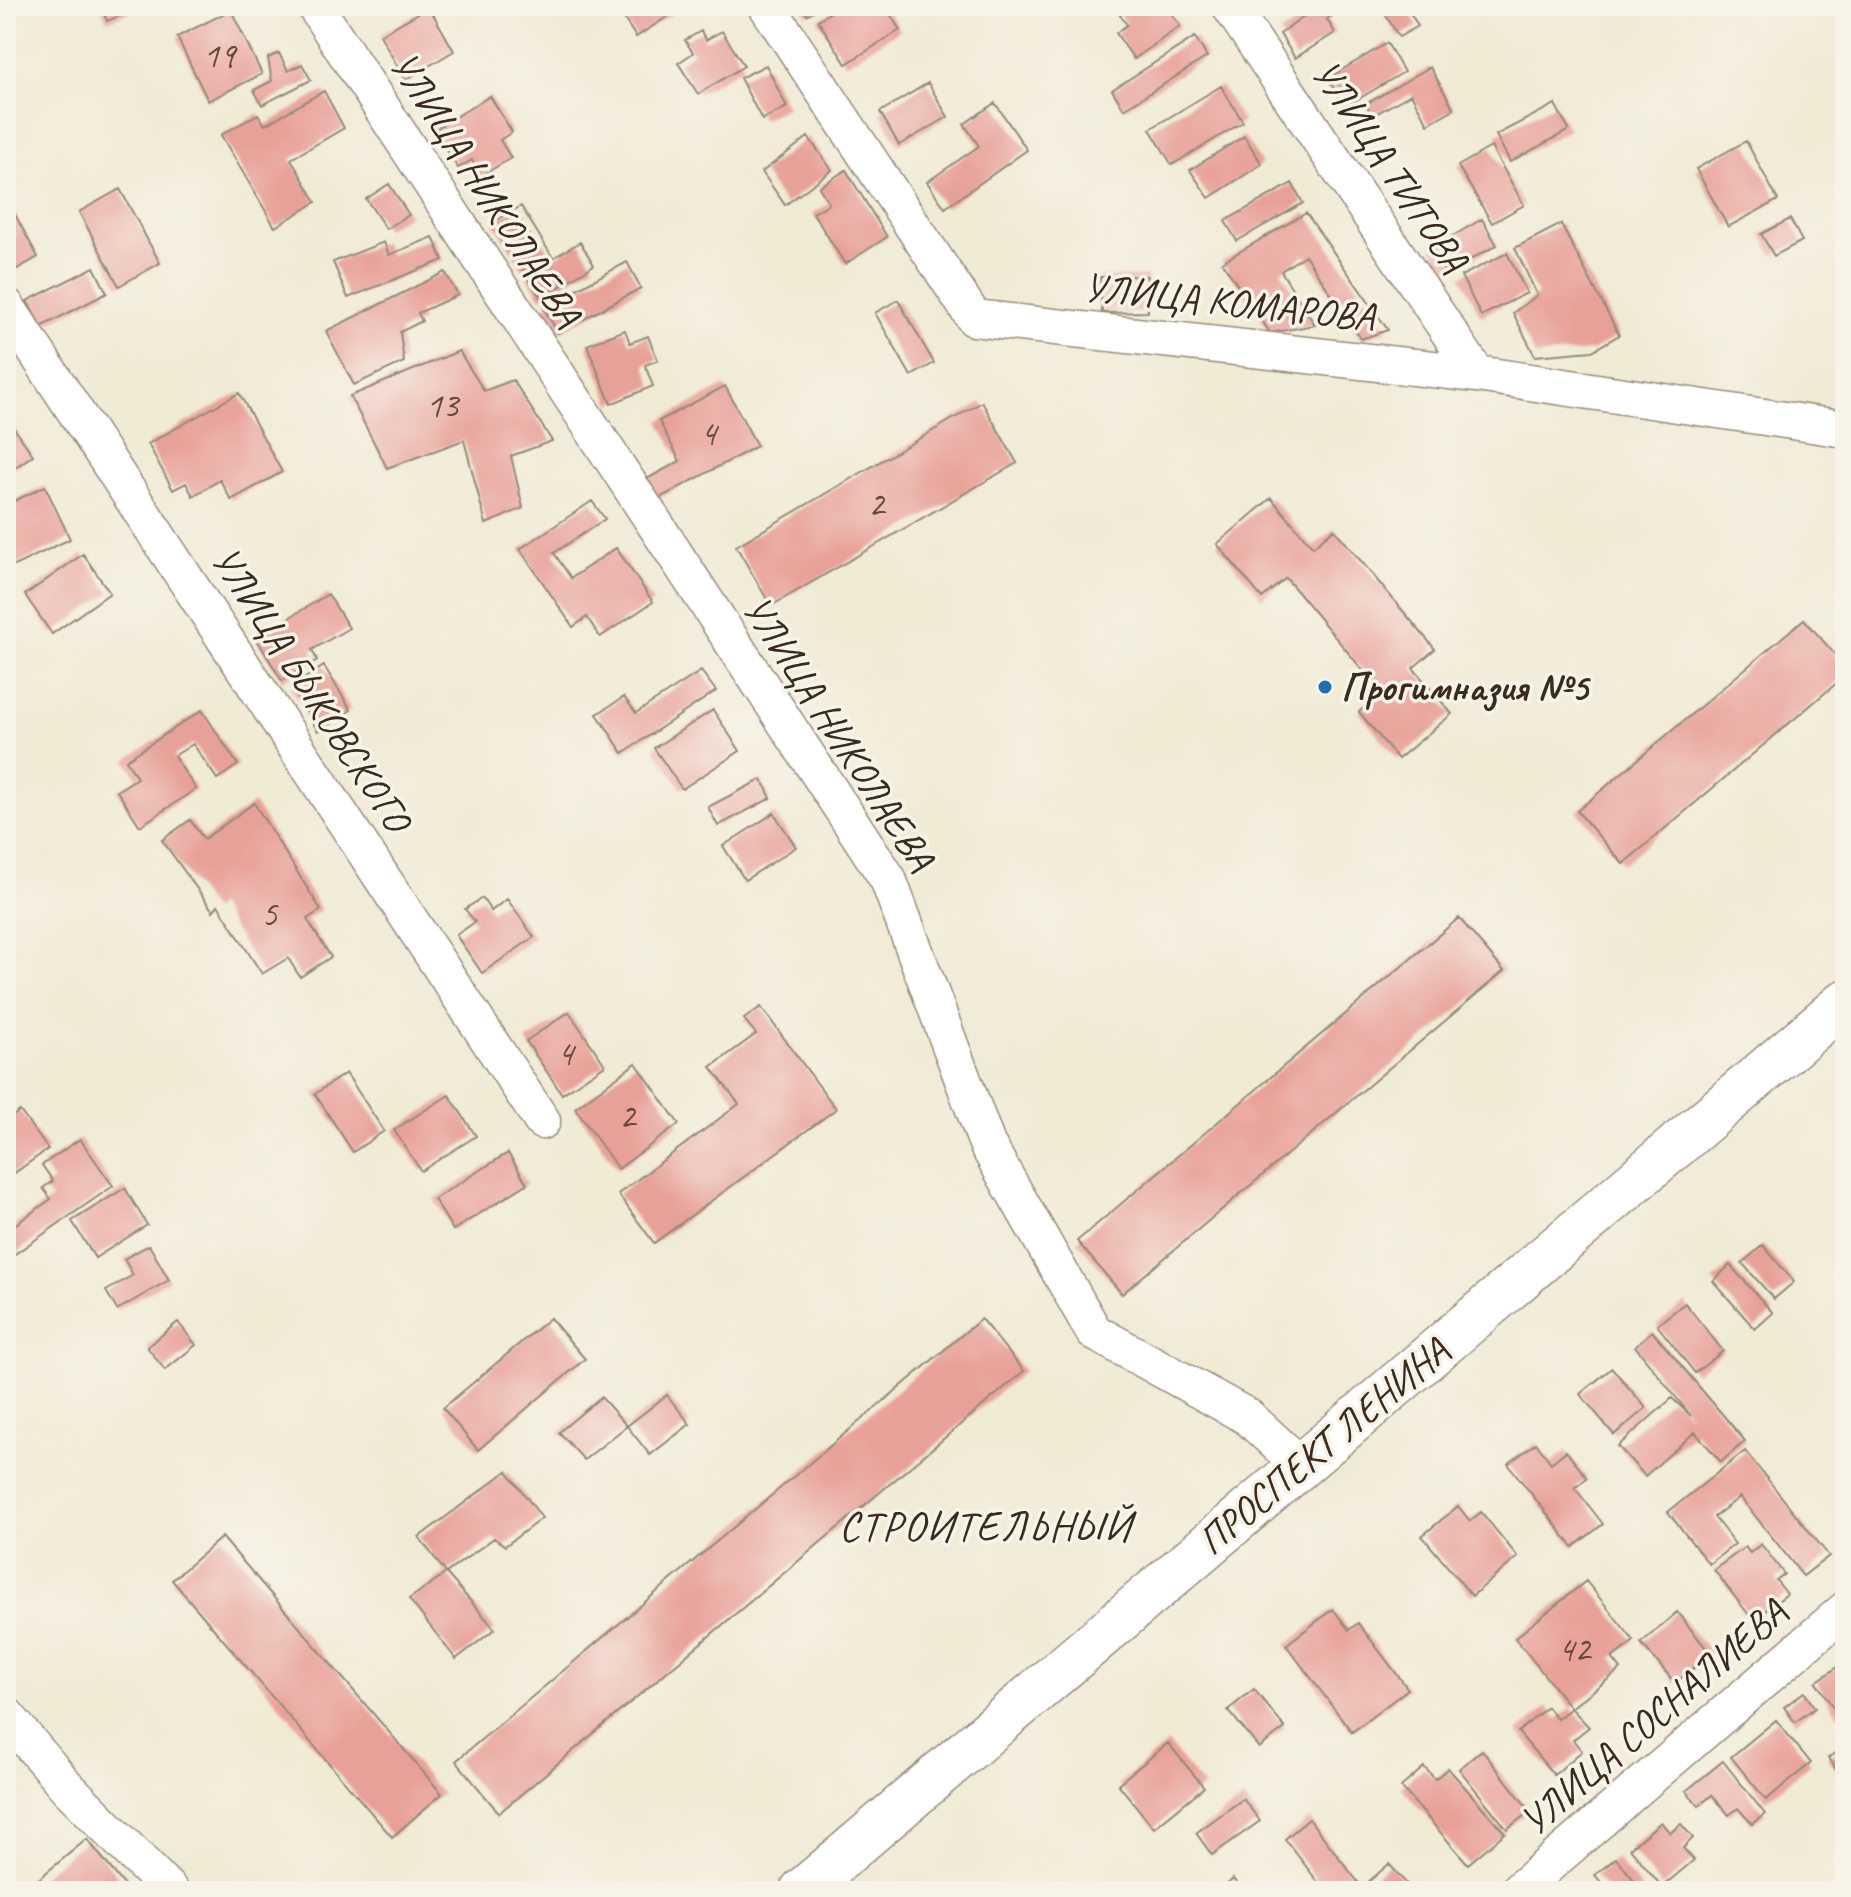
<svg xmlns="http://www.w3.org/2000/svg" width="1851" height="1897" font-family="Caveat,sans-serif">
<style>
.building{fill:#e8a199}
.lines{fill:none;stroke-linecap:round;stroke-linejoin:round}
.minor-casing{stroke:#968a7a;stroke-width:39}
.secondary-casing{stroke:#968a7a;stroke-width:47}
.minor{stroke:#fff;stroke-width:36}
.secondary{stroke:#fff;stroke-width:44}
.poi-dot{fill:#1f6fb2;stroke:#f7f3e8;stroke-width:3}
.labels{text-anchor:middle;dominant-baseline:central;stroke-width:7;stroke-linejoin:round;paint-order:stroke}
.number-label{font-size:36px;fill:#66483d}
.street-label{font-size:40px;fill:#3b2a1e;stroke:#f7f3e8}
.poi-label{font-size:40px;font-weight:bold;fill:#3b2a1e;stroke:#f7f3e8;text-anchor:start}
.neighbourhood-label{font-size:42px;letter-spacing:2px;fill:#3b2a1e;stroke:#f7f3e8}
</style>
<rect width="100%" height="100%" fill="#f7f3e8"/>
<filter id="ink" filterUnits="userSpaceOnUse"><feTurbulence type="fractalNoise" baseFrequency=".0125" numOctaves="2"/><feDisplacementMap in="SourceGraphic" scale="16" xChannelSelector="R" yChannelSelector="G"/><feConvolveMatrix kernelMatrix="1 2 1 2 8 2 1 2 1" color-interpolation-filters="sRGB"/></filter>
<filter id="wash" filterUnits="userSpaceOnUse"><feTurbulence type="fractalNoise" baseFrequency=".006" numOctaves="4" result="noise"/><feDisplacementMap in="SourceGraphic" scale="32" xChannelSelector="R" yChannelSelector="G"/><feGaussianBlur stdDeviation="1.8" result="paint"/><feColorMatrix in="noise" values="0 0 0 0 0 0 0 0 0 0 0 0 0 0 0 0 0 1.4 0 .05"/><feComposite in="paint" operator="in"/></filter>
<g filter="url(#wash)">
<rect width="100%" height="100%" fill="#f0ebd5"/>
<g id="blocks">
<path class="building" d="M101,6H145L107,21Z
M193,6H211L196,13Z
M626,6H684L636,37L619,11Z
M801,6H822L807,15Z
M841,6H885L900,30L846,64L818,20Z
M1114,6H1166L1180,26L1134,59L1116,33L1127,25Z
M1319,6H1348L1327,19L1335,33L1295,58L1280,34Z
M1380,6H1406L1418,26L1399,37Z
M429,7L454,51L405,80L380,35Z
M231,10L262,74L208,101L177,37Z
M701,31L706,40L722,31L744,66L698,94L678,63L693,53L685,40Z
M1195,37L1207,57L1124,109L1112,90Z
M1387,43L1404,72L1345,107L1328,78Z
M279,53L288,71L302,64L311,80L262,105L254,90L272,81L268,58Z
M766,65L787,107L762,120L740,78Z
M1430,67L1454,109L1428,124L1411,94L1372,116L1366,104Z
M928,83L948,117L899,145L880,112Z
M1221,86L1243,122L1172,165L1150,129Z
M324,91L344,128L291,159L316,202L275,227L221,135L258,114L265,125Z
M490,96L512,132L500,140L511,158L481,176L472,160L458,168L434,130Z
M995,103L1027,150L945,208L927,182L979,146L964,124Z
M1555,104L1569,130L1510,162L1496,135Z
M1244,136L1262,164L1209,198L1190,170Z
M808,137L832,170L785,205L762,172Z
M1746,141L1778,200L1728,227L1696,169Z
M1491,147L1524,205L1492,223L1458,166Z
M846,170L887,237L845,264L813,213L829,204L819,187Z
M1292,183L1303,203L1237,241L1225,221Z
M389,184L409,215L386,229L366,199Z
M120,189L160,263L119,286L79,212Z
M6,198L38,257L8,274L6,270Z
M521,206L553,258L580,242L594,265L541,298L494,222Z
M1306,213L1388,330L1361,339L1305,255L1281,271L1315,325L1270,333L1222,262Z
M1482,219L1497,245L1446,273L1432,248Z
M1790,219L1802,241L1774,256L1761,234Z
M1561,224L1619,335L1592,351L1535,356L1513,313L1537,295L1515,248Z
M433,237L443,260L348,298L333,262L384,242L389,255Z
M1507,253L1527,293L1481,316L1461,276Z
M627,262L641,288L558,333L543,307Z
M94,267L107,293L41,327L27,301Z
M445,272L458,295L418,313L422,321L400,332L404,362L354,385L326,331Z
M1147,276L1148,312L1102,313L1100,277Z
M898,300L934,363L911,376L875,313Z
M625,330L630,343L648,336L658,360L645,365L653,386L611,404L587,345Z
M459,351L484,391L513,380L552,441L511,456L523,508L486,524L464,440L387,468L350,396Z
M725,386L757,446L656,500L645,480L680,461L659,421Z
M239,393L282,472L231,500L220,480L193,496L186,483L173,490L148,444Z
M982,402L1017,463L771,606L736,546Z
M6,417L33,455L6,474Z
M45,486L70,539L6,570V505Z
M1271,498L1313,547L1334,529L1435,649L1413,668L1452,714L1398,759L1359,712L1381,692L1286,578L1262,598L1217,544Z
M592,501L605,519L554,553L571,578L616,548L653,602L600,637L587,617L573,627L520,549Z
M83,554L110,593L52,634L25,595Z
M328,594L349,628L312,650L317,660L282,681L256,638Z
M1804,619L1845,666V676L1623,864L1577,811Z
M324,666L351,710L318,731L291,687Z
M701,671L716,691L623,753L597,714L624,697L636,713Z
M202,710L238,765L217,779L193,744L174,756L196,789L140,826L117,791L137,778L126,760Z
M713,710L740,751L682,789L654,748Z
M762,779L771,798L718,826L708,807Z
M254,803L321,910L307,919L331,957L300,977L288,958L262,974L218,905L213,911L162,840L190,820L204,839Z
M774,813L796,847L745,880L723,846Z
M482,898L491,911L507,899L534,937L482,973L456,935L475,922L465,909Z
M1459,918L1504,971L1122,1294L1077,1241Z
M761,1007L836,1109L654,1243L618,1194L739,1104L711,1067L756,1034L744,1019Z
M569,1012L605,1065L562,1094L526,1041Z
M636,1063L679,1124L618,1169L575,1108Z
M346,1073L384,1131L353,1152L315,1094Z
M449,1095L476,1136L421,1171L394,1130Z
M20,1111L48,1149L9,1177L6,1172V1121Z
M80,1139L113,1186L6,1260V1231L51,1199L43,1188L53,1181L42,1165Z
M508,1153L527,1184L453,1230L434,1199Z
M125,1188L147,1225L95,1258L72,1221Z
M149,1245L169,1280L117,1310L106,1291L133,1275L124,1259Z
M1763,1245L1794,1282L1774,1299L1742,1263Z
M1730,1265L1773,1313L1755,1329L1713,1281Z
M1685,1303L1723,1351L1695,1373L1657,1325Z
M550,1318L585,1359L478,1450L443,1408Z
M981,1319L1024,1371L499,1813L456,1761Z
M178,1322L196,1345L165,1370L147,1347Z
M1652,1331L1745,1441L1721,1462L1695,1432L1645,1476L1618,1446L1672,1398L1691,1416L1635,1346Z
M1612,1368L1646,1408L1614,1435L1580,1394Z
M667,1395L690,1424L650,1455L627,1426Z
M601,1397L627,1426L584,1460L559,1432Z
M1536,1443L1551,1463L1566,1451L1587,1478L1575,1488L1603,1524L1573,1547L1508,1464Z
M1745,1451L1829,1556L1803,1576L1740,1497L1714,1517L1735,1544L1709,1564L1668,1512Z
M507,1471L542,1518L505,1546L494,1538L446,1573L419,1537Z
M1458,1506L1470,1521L1481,1512L1518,1557L1472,1596L1422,1536Z
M222,1537L442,1794L392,1837L172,1580Z
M1761,1544L1784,1574L1776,1580L1787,1594L1753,1620L1714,1570L1745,1547L1750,1553Z
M446,1573L495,1629L456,1659L409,1599Z
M1586,1581L1634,1641L1612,1658L1621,1669L1571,1708L1515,1638Z
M1333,1609L1349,1630L1358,1623L1408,1689L1352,1732L1286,1645Z
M1677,1612L1711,1654L1675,1683L1641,1643Z
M1845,1662V1725L1816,1682Z
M1254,1689L1285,1728L1259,1748L1228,1710Z
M1804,1692L1815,1708L1795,1722L1784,1707Z
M1547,1707L1557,1719L1571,1708L1589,1727L1573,1740L1582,1751L1554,1775L1518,1732Z
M1776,1720L1811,1763L1766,1800L1731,1757Z
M1168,1743L1204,1787L1154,1828L1118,1784Z
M1845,1747V1782L1828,1758Z
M1482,1750L1530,1811L1507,1829L1459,1769Z
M1723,1761L1765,1814L1752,1824L1738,1808L1729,1815L1712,1795L1699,1806L1686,1791Z
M1424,1767L1435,1779L1448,1768L1505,1833L1468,1864L1401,1787Z
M1243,1799L1260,1821L1212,1855L1196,1833Z
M1309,1819L1365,1891H1325L1285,1839Z
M1661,1822L1670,1833L1681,1824L1693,1838L1683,1848L1694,1860L1662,1887L1630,1848Z
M87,1839L129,1891H24Z
M1616,1858L1643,1891H1608L1595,1875Z
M1389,1864L1413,1891H1374L1367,1883Z
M1233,1879L1243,1891H1219Z"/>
</g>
</g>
<g filter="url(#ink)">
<use href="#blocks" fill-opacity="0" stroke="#968a7a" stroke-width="2"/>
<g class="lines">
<defs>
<path id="minor" d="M315,6L888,879L987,1144L1094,1332L1248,1417L1300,1465
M767,6L974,318L1477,374L1845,429
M1230,6L1477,374
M6,306L542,1121
M6,1715L67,1787L170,1891
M1518,1891L1845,1610"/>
<path id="secondary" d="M802,1891L1845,1002"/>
</defs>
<use href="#minor" class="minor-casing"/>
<use href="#secondary" class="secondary-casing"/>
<use href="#minor" class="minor"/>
<use href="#secondary" class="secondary"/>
</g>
</g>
<circle class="poi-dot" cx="1325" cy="687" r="8"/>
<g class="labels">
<g class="number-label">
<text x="219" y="55">19</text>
<text x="442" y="405">13</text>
<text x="708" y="433">4</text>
<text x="876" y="504">2</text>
<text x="269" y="914">5</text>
<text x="565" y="1053">4</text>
<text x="627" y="1116">2</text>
<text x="1574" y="1649">42</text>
</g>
<g class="street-label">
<text transform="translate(1390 166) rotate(56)">УЛИЦА ТИТОВА</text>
<text transform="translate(486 189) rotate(57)">УЛИЦА НИКОЛАЕВА</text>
<text transform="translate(1229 302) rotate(6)">УЛИЦА КОМАРОВА</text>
<text transform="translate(311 689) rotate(57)">УЛИЦА БЫКОВСКОГО</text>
<text transform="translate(839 733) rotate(57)">УЛИЦА НИКОЛАЕВА</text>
<text transform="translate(1323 1446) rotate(-40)">ПРОСПЕКТ ЛЕНИНА</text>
<text transform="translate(1653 1717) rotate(-41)">УЛИЦА СОСНАЛИЕВА</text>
</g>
<g class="poi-label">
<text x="1341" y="687">Прогимназия №5</text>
</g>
<g class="neighbourhood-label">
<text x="986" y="1526">СТРОИТЕЛЬНЫЙ</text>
</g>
</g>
<rect width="1851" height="1897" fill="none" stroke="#f7f3e8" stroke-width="32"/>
</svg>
